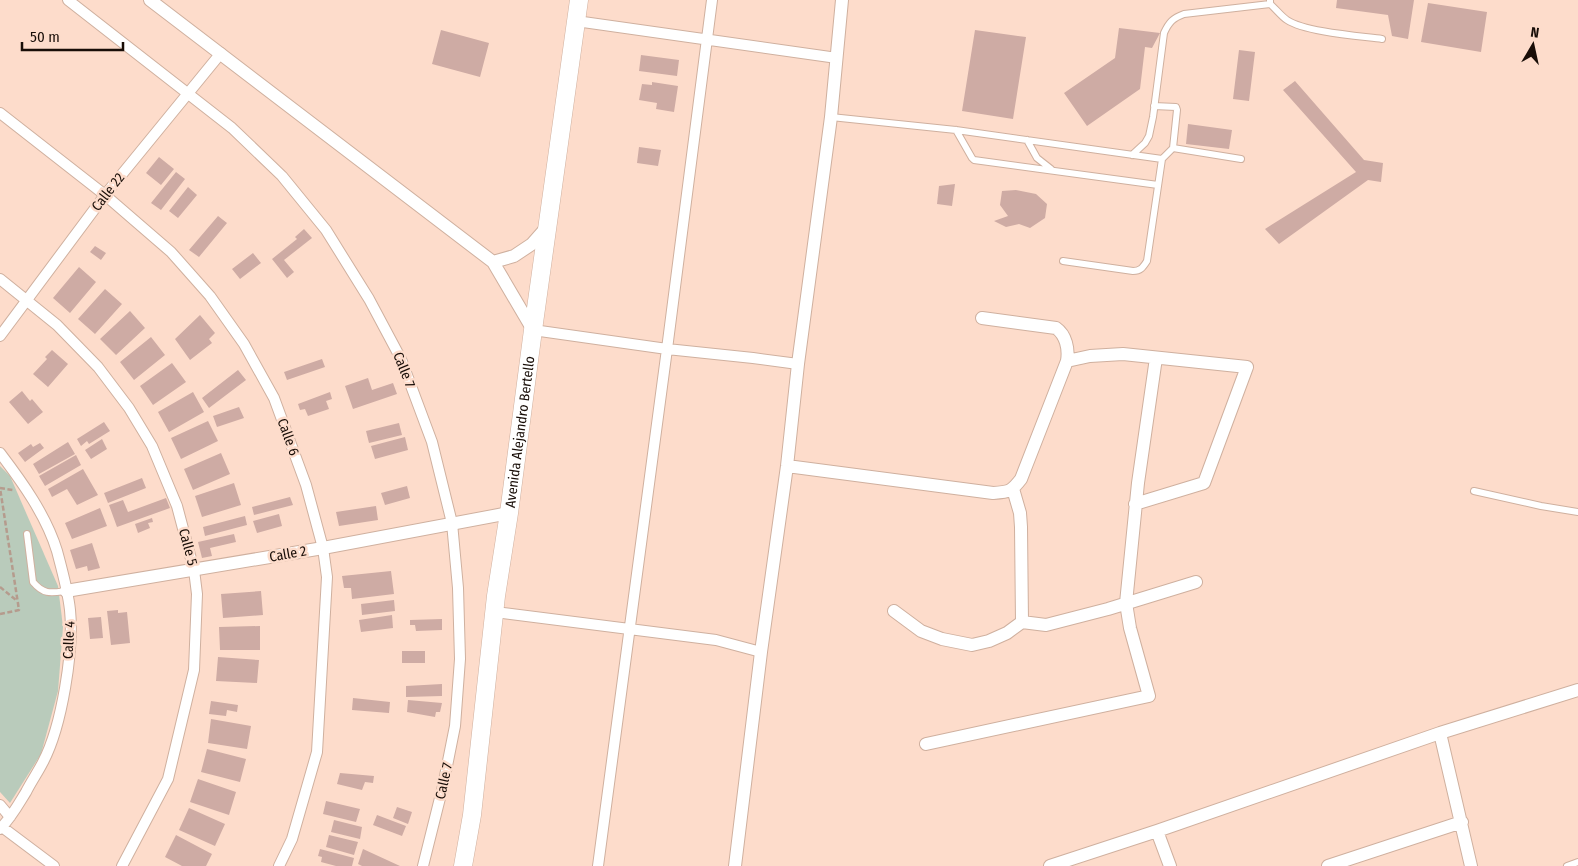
<svg xmlns="http://www.w3.org/2000/svg" width="1578" height="866" font-family="'Fira Sans Condensed',sans-serif">
<style>
.green{fill:#b9cbbb}
.building{fill:#ceaba4}
.lines{fill:none;stroke-linecap:round;stroke-linejoin:round}
.service-casing{stroke:#cfb09f;stroke-width:8}
.pedestrian-casing{stroke:#cfb09f;stroke-width:12}
.minor-casing{stroke:#cfb09f;stroke-width:14}
.secondary-casing{stroke:#cfb09f;stroke-width:19}
.path{stroke:#b59b8d;stroke-width:2.5;stroke-dasharray:5 2.5;stroke-linecap:butt}
.service{stroke:#fff;stroke-width:6}
.pedestrian{stroke:#fff;stroke-width:10}
.minor{stroke:#fff;stroke-width:12}
.secondary{stroke:#fff;stroke-width:18}
.labels{text-anchor:middle;dominant-baseline:central;stroke-width:5;stroke-linejoin:round;paint-order:stroke}
.street-label{font-size:14px;fill:#180d07;stroke:#fddccb}
</style>
<rect width="100%" height="100%" fill="#fddccb"/>
<path class="green" d="M0,466L10,476L58,586L63,627L58,691L41,754L10,803L0,792Z"/>
<path class="building" d="M1337,0H1414L1408,39L1392,36L1388,15L1336,8Z
M1428,3L1487,12L1481,52L1421,42Z
M1119,28L1160,33L1152,48L1145,47L1140,89L1087,126L1064,93L1115,58Z
M441,30L489,43L480,77L432,64Z
M975,30L1026,37L1013,119L962,111Z
M1239,50L1255,52L1249,101L1233,99Z
M641,55L679,60L677,76L639,71Z
M1295,81L1364,160L1383,163L1381,182L1368,180L1279,244L1265,229L1356,172L1283,90Z
M652,82L678,86L674,112L656,109L657,103L639,100L642,84L652,85Z
M1188,124L1232,130L1229,149L1186,144Z
M639,147L661,150L658,166L637,163Z
M159,157L174,169L161,185L146,173Z
M176,172L185,179L161,210L151,203Z
M955,184L952,206L937,204L939,186Z
M188,187L197,195L178,218L169,211Z
M1016,190L1036,194L1047,204L1045,218L1030,228L1019,224L1006,227L994,221L1008,216L1000,205L1002,191Z
M218,216L227,223L199,257L189,250Z
M304,229L312,238L284,260L294,272L287,278L272,259L297,239L295,237Z
M95,246L106,253L101,260L90,252Z
M253,253L261,263L240,279L232,269Z
M79,267L96,282L70,313L53,298Z
M105,289L122,304L95,334L78,319Z
M130,311L145,328L116,355L100,339Z
M200,315L215,333L209,339L212,343L190,360L175,339Z
M151,337L165,355L134,380L120,362Z
M52,350L68,364L48,387L33,374L47,359L45,357Z
M322,359L325,367L287,380L284,372Z
M172,363L186,382L153,405L140,386Z
M238,370L246,380L209,408L202,398Z
M368,378L372,390L393,383L397,394L353,409L345,386Z
M22,391L30,401L32,399L43,412L28,424L9,402Z
M193,392L204,412L169,432L158,412Z
M330,392L332,399L326,401L329,409L308,416L305,409L300,410L298,404Z
M239,407L244,418L217,427L213,416Z
M208,421L218,441L181,459L171,438Z
M104,422L110,431L89,444L87,441L81,446L77,439Z
M399,423L402,435L369,443L366,431Z
M405,437L408,450L375,459L371,446Z
M102,439L107,449L91,459L85,450Z
M68,442L75,454L39,474L33,464Z
M40,443L44,448L25,462L18,453L31,444L33,447Z
M221,453L230,474L193,490L184,469Z
M76,455L81,465L45,486L39,476Z
M83,469L98,495L77,505L67,489L52,497L48,489Z
M142,478L146,488L108,503L104,493Z
M234,483L241,505L202,517L195,496Z
M407,486L410,498L385,505L381,493Z
M290,497L293,505L254,515L252,507Z
M166,498L170,508L117,527L109,505L123,500L128,512Z
M376,506L378,520L339,526L336,512Z
M100,508L107,526L72,539L65,523Z
M279,514L282,526L257,533L253,521Z
M245,516L247,525L205,536L203,527Z
M152,518L153,522L148,523L150,528L138,533L135,524Z
M234,534L236,542L210,548L212,556L202,558L198,542Z
M92,543L100,568L88,571L87,566L76,569L70,550Z
M391,571L394,594L352,599L351,588H344L342,576Z
M261,591L263,615L223,618L221,594Z
M394,600L395,611L362,615L361,604Z
M118,610V613L127,612L130,643L111,645L107,611Z
M392,615L393,628L361,632L359,620Z
M101,617L103,638L90,639L88,618Z
M442,619V630L416,631L415,625H410V620Z
M260,626V650H220L219,627Z
M402,651H425V663H402Z
M218,657L259,660L257,683L216,681Z
M442,684V696L406,697V686Z
M353,698L390,702L389,713L352,710Z
M408,700L442,703L440,712H436L435,717L407,712Z
M211,701L238,705L237,712L227,710L226,716L209,714Z
M211,719L251,726L247,749L208,743Z
M207,749L246,759L240,782L201,772Z
M340,773L374,776L373,783L365,782L362,790L337,784Z
M198,779L236,792L229,815L190,802Z
M326,801L360,809L356,822L323,814Z
M397,807L412,812L408,824L393,818Z
M189,808L225,824L215,846L179,830Z
M377,815L406,826L402,836L373,825Z
M334,820L362,827L360,839L331,832Z
M176,835L212,854L206,866H182L165,857Z
M329,835L358,842L354,855L326,847Z
M320,849L354,858L352,866H336L321,862L322,857L318,856Z
M363,849L400,866H362L358,864Z"/>
<g class="lines">
<defs>
<path id="service" d="M1270,1V4C1276,9 1281,16 1287,20C1305,32 1359,36 1382,39
M831,117L956,130L1162,159L1173,148L1177,110L1176,107L1154,106
M956,130L972,158L974,160L1158,185
M1027,140L1037,158L1051,169
M1173,148L1241,159
M1132,155L1145,143L1149,136L1153,117L1164,33C1169,22 1173,18 1184,14L1270,4
M1063,261L1133,271C1141,271 1143,267 1147,261L1162,159
M1474,491L1541,506L1578,512
M27,534L33,582C44,595 51,593 66,591
M1567,866L1578,862"/>
<path id="pedestrian" d="M68,0L232,128L282,176L326,230L369,299L401,359L432,442L452,523L458,588L460,659L455,726L443,786L423,866
M576,21L837,58
M0,113L105,195L171,252L210,296L244,344L274,398L306,485L323,548L327,577L317,752L292,839L279,866
M0,279L57,325L98,367L129,408L152,446L177,506L194,570L197,594L194,670L168,779L122,866
M533,330L667,349L753,358L798,364
M0,336L105,195L221,53
M0,453C22,482 46,515 57,551C62,570 68,591 70,610C74,650 62,726 43,762C38,772 31,782 26,792C18,805 11,818 0,829
M495,612L716,640L761,652
M0,805L10,817
M2,827L54,866
M598,866L667,349L712,0"/>
<path id="minor" d="M150,0L493,262L533,330
M493,262L514,256L532,244L547,227
M982,318L1056,328C1066,335 1069,349 1067,361
M787,466L993,493C1009,492 1011,492 1021,479L1067,361L1090,356L1123,354L1247,367L1204,483L1135,504
M1013,489L1020,513L1021,527L1022,622
M66,591L323,548L509,513
M894,611L921,631L942,639L972,645L989,641L1007,633L1022,622L1046,625L1108,609L1196,582
M1440,733L1471,866
M926,744L1149,696L1130,628L1126,603L1138,483L1156,358
M1157,831L1170,866
M735,866L761,652L787,466L798,364L831,117L842,0
M1050,866L1157,831L1440,733L1578,690
M1328,866L1462,822"/>
<g id="secondary">
<path id="s1" d="M463,866L472,815L496,596L509,513L533,330L579,0"/>
</g>
</defs>
<use href="#service" class="service-casing"/>
<use href="#pedestrian" class="pedestrian-casing"/>
<use href="#minor" class="minor-casing"/>
<use href="#secondary" class="secondary-casing"/>
<path class="path" d="M0,488L13,490
M0,587L16,600
M0,614L19,610L0,488"/>
<use href="#service" class="service"/>
<use href="#pedestrian" class="pedestrian"/>
<use href="#minor" class="minor"/>
<use href="#secondary" class="secondary"/>
</g>
<g class="labels">
<g class="street-label">
<text transform="translate(108 192) rotate(-52)">Calle 22</text>
<text transform="translate(404 370) rotate(68)">Calle 7</text>
<text stroke="none"><textPath href="#s1" startOffset="438">Avenida Alejandro Bertello</textPath></text>
<text transform="translate(288 437) rotate(70)">Calle 6</text>
<text transform="translate(188 547) rotate(75)">Calle 5</text>
<text transform="translate(288 554) rotate(-10)">Calle 2</text>
<text transform="translate(69 640) rotate(-87)">Calle 4</text>
<text transform="translate(444 781) rotate(-78)">Calle 7</text>
</g>
</g>
<g transform="translate(1533 45) rotate(9)" stroke="#fddccb" stroke-width="4" paint-order="stroke">
<path d="M0-4L9 19L0 12L-9 19Z" fill="#180d07"/>
<text y="-8" font-size="14" font-weight="bold" text-anchor="middle" fill="#180d07">N</text>
</g>
<path d="M22 42v8h101v-8" fill="none" stroke="#180d07" stroke-width="2.5"/>
<text x="30" y="42" font-size="15" fill="#180d07" stroke="#fddccb" stroke-width="4" paint-order="stroke">50 m</text>
</svg>
